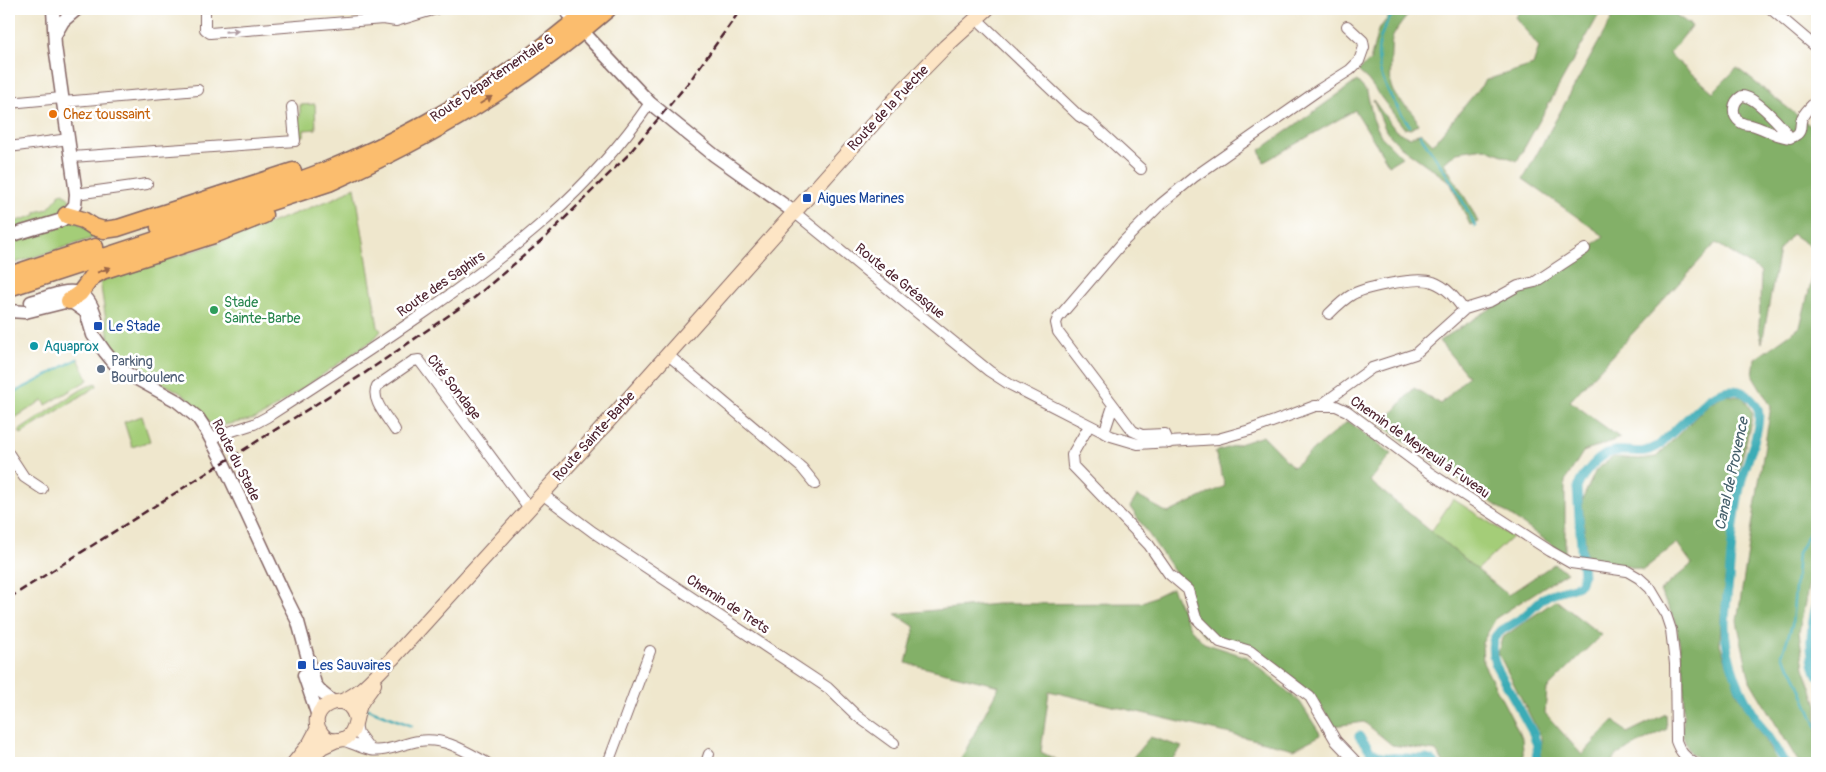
<svg xmlns="http://www.w3.org/2000/svg" width="1826" height="772" font-family="Pangolin,sans-serif">
<style>
.green{fill:#a4cd78;stroke:#777652}
.forest{fill:#83b068;stroke:#66684a}
.lines{fill:none;stroke-linecap:round;stroke-linejoin:round}
.stream{stroke:#3bacb6;stroke-width:2.5}
.canal{stroke:#3bacb6;stroke-width:9}
.minor-casing{stroke:#846564;stroke-width:12}
.tertiary-casing{stroke:#846564;stroke-width:15}
.secondary-casing{stroke:#846564;stroke-width:16}
.trunk-casing{stroke:#846564;stroke-width:19}
.minor{stroke:#fff;stroke-width:10}
.tertiary{stroke:#fff;stroke-width:12}
.secondary{stroke:#fde5c5;stroke-width:14}
.trunk{stroke:#fbbd6e;stroke-width:16}
.rail{stroke:#4a1f2b;stroke-width:2.5;stroke-dasharray:8 4;stroke-linecap:butt}
.oneway{fill:#ae9aa0}
.oneway2{fill:#9a6649}
.food-dot{fill:#e8710a;stroke:#fff;stroke-width:2}
.transit-dot{fill:#1a4fb4;stroke:#fff;stroke-width:2}
.leisure-dot{fill:#2e9e5b;stroke:#fff;stroke-width:2}
.culture-dot{fill:#0f9aa8;stroke:#fff;stroke-width:2}
.service-dot{fill:#5c6f8a;stroke:#fff;stroke-width:2}
.labels{text-anchor:middle;dominant-baseline:central;stroke-width:5;stroke-linejoin:round;paint-order:stroke}
.street-label{font-size:14px;fill:#4a1f2b;stroke:#fff}
.food-label{font-size:14px;fill:#c56008;stroke:#fff;text-anchor:start}
.transit-label{font-size:14px;fill:#164399;stroke:#fff;text-anchor:start}
.leisure-label{font-size:14px;fill:#27864d;stroke:#fff;text-anchor:start}
.culture-label{font-size:14px;fill:#0d838f;stroke:#fff;text-anchor:start}
.service-label{font-size:14px;fill:#4e5e75;stroke:#fff;text-anchor:start}
.water-label{font-size:15px;font-style:italic;fill:#435e6a;stroke:#fff}
</style>
<rect width="100%" height="100%" fill="#fff"/>
<filter id="ink" filterUnits="userSpaceOnUse"><feTurbulence type="fractalNoise" baseFrequency=".02" numOctaves="2"/><feDisplacementMap in="SourceGraphic" scale="10" xChannelSelector="R" yChannelSelector="G"/><feConvolveMatrix kernelMatrix="1 2 1 2 8 2 1 2 1" color-interpolation-filters="sRGB"/></filter>
<filter id="wash" filterUnits="userSpaceOnUse"><feTurbulence type="fractalNoise" baseFrequency=".0096" numOctaves="4" result="noise"/><feDisplacementMap in="SourceGraphic" scale="20" xChannelSelector="R" yChannelSelector="G"/><feGaussianBlur stdDeviation="1.12" result="paint"/><feColorMatrix in="noise" values="0 0 0 0 0 0 0 0 0 0 0 0 0 0 0 0 0 1.4 0 .05"/><feComposite in="paint" operator="in"/></filter>
<g filter="url(#wash)">
<rect width="100%" height="100%" fill="#efe7cd"/>
<path class="green" d="M315,104L316,129L304,130V136H298L297,118H300V105Z
M355,187L378,327L381,331L373,340L265,414L254,419L215,427C206,422 196,405 186,397C162,378 125,375 110,346L100,281L216,244L335,198Z
M64,193L70,200L69,202L58,214L12,229L11,223L36,215V212L48,209L59,196V194Z
M71,220L103,235L9,265V243L12,239L14,242L58,228Z
M78,358L88,380L46,405L43,400L12,420L9,416V396Z
M96,383L97,386L21,434L19,431L23,428L82,389Z
M142,416L150,441L132,447L124,422Z
M1453,499L1512,537L1477,570L1431,532Z"/>
<path class="forest" d="M1395,9H1415C1409,12 1394,32 1392,39C1391,45 1390,80 1391,86C1395,102 1414,108 1418,124L1411,129L1404,128L1368,80L1358,71L1370,61L1378,30Z
M1521,9H1602L1517,161L1485,148L1457,152L1444,163L1469,204L1478,222L1470,225L1450,182L1400,146L1386,131L1373,100L1396,131L1409,137L1422,133L1433,144L1486,80L1533,65L1539,47L1515,17Z
M1617,9H1667L1692,26L1669,54L1713,92L1737,68L1817,131V251L1792,234L1779,250L1762,343L1759,328L1761,272L1716,243L1570,401L1620,438L1583,452L1565,481V554L1382,425L1414,388L1441,404L1468,376L1439,341L1517,292L1536,289L1604,236L1523,179Z
M1357,81L1367,92L1373,119L1381,136L1402,157L1389,165L1355,110L1264,162L1260,150Z
M1817,258V548L1815,553L1799,632L1804,668L1817,704V763H1799L1750,681L1737,621L1771,406L1753,376L1755,359L1800,327Z
M1724,395L1743,397L1753,414L1736,481L1721,616L1720,644L1738,695L1778,763H1710L1690,754L1683,735L1684,673L1676,622L1660,591L1692,564L1677,543L1643,570L1586,556L1582,500L1596,470L1613,457L1639,459L1656,457L1710,403Z
M1348,421L1392,454L1370,481L1508,595L1554,564L1567,572L1496,618L1482,643L1483,663L1522,738L1524,763H1444L1436,751L1392,745L1364,722L1334,726L1315,697L1258,650L1206,636L1195,624L1176,574L1130,507L1137,496L1168,513L1225,486L1215,452L1263,436L1293,467Z
M1172,588L1190,628L1204,643L1247,657L1300,702L1321,735L1294,749L1049,691L1041,752L1063,763H959L999,686L906,663L915,627L895,614L997,604L1141,603Z
M1556,600L1601,635L1547,689L1545,713L1582,755L1614,720L1627,733L1666,714L1667,729L1617,755L1611,763H1541V737L1498,653L1502,638Z
M1150,737L1182,747L1169,763H1128Z"/>
<g class="lines">
<path class="stream" d="M1397,9C1361,50 1383,89 1410,126
M1420,135C1441,165 1460,193 1475,226
M9,395L35,382L77,359
M1817,471L1814,525L1798,553L1792,625L1782,655L1794,673L1817,728
M368,709L412,726"/>
<path class="canal" d="M1817,600C1811,627 1807,649 1817,676
M1359,736C1365,744 1375,753 1372,763
M1370,751L1381,757L1426,759L1433,761L1435,763
M1536,763L1537,745L1533,733L1496,666C1484,630 1502,633 1524,616C1532,610 1538,601 1547,596C1557,590 1570,590 1580,584L1583,576L1577,488C1583,474 1599,453 1616,451C1633,449 1641,456 1658,446L1709,398C1724,389 1740,385 1752,400C1754,403 1757,406 1758,409C1763,426 1745,465 1741,483C1734,515 1731,548 1729,581C1727,595 1725,611 1725,626C1725,643 1730,662 1736,678C1747,708 1768,736 1785,763"/>
</g>
</g>
<g filter="url(#ink)">
<g class="lines">
<defs>
<path id="minor" d="M205,9V29L210,33L383,19L396,21L436,9
M1771,9L1817,48
M976,18L1079,116L1091,123L1141,169
M63,102L198,90
M9,103L62,98
M1790,138C1783,127 1755,96 1742,96C1732,102 1731,115 1740,122C1743,124 1748,125 1751,125C1763,128 1773,135 1785,137C1788,138 1793,138 1796,135C1803,131 1799,124 1802,118C1805,111 1812,105 1817,100
M9,147L69,139
M72,157L295,141L292,107
M76,194L147,184
M794,212L989,371L1009,384L1111,436L1138,444L1218,439L1250,430L1315,406H1336L1347,411L1430,473L1550,551L1571,563L1627,571L1639,578L1650,588L1666,615L1671,630L1675,664L1676,741C1680,752 1685,757 1694,763
M1329,314C1336,307 1344,299 1353,294C1367,287 1418,276 1433,282C1447,287 1455,298 1464,310
M667,354L802,468L815,484
M1321,405L1372,368L1415,354L1465,309L1491,301L1518,286L1535,282L1585,249
M1089,426L1072,455L1073,466L1149,545L1169,574L1188,590L1196,618L1220,642L1250,651L1310,697L1336,741L1357,763
M395,430C388,418 370,400 377,386L413,361L419,360L529,508
M1104,433L1113,406
M210,438L254,424L267,417C320,383 372,349 424,313C513,251 588,193 650,103
M1169,443L1165,434L1142,435L1133,431L1058,332L1056,323L1058,318L1124,241L1161,204L1194,177L1320,89L1350,70L1359,61L1364,47L1363,41L1347,26
M9,454L24,477L42,489
M542,494L593,532L816,680L828,688L857,716L894,743
M356,724L358,733L370,749
M341,740C351,742 360,748 370,750C386,753 403,743 419,741C445,737 465,751 487,763
M608,763L650,651
M706,763L709,754"/>
<path id="tertiary" d="M565,9L569,14
M55,35L63,21L77,9
M588,37L650,103L714,155L794,212
M9,236L62,220L75,205L76,194L55,46L53,9
M31,302C60,294 86,277 96,319
M9,311L25,312L69,301L76,305L86,312L93,335L105,352L119,369L177,401L198,418L206,430L221,458L283,592L298,622L315,684L322,693L333,702
M304,675L318,716"/>
<path id="secondary" d="M338,702C359,697 377,673 392,659L596,435L905,88L945,47L987,9
M356,720C349,683 301,710 322,734C326,739 333,741 339,740C358,738 354,716 361,703C364,697 370,691 374,684
M294,763L310,743L318,728
M304,763L322,747L337,740"/>
<path id="trunk" d="M66,215L83,220L94,227L104,230L118,228L293,171
M159,227C214,209 270,192 324,171C421,132 511,77 589,9
M9,275L95,247
M9,288L329,183C434,136 521,84 608,9
M69,301L80,293L92,277L102,271L214,235L264,215"/>
</defs>
<use href="#minor" class="minor-casing"/>
<use href="#tertiary" class="tertiary-casing"/>
<use href="#secondary" class="secondary-casing"/>
<use href="#trunk" class="trunk-casing"/>
<use href="#minor" class="minor"/>
<use href="#tertiary" class="tertiary"/>
<use href="#secondary" class="secondary"/>
<use href="#trunk" class="trunk"/>
<path class="rail" d="M9,598L362,375L474,298L546,237L627,156L689,82L741,9"/>
</g>
<defs><path id="oneway-solid" d="M-6-.8H1V-3.2L6.5 0L1 3.2V.8H-6Z" transform="scale(1.25)"/></defs>
<use class="oneway" href="#oneway-solid" transform="translate(232 31) rotate(-5)"/>
<g class="oneway2">
<use href="#oneway-solid" transform="translate(486 100) rotate(-32)"/>
<use href="#oneway-solid" transform="translate(104 270) rotate(-21)"/>
</g>
</g>
<circle class="food-dot" cx="53" cy="114" r="5"/>
<g class="transit-dot">
<rect x="802" y="193" width="10" height="10" rx="2.5"/>
<rect x="93" y="321" width="10" height="10" rx="2.5"/>
<rect x="297" y="660" width="10" height="10" rx="2.5"/>
</g>
<circle class="leisure-dot" cx="214" cy="310" r="5"/>
<circle class="culture-dot" cx="34" cy="346" r="5"/>
<circle class="service-dot" cx="101" cy="369" r="5"/>
<g class="labels">
<g class="street-label">
<text transform="translate(492 78) rotate(-34)">Route Départementale 6</text>
<text transform="translate(888 108) rotate(-47)">Route de la Puèche</text>
<text transform="translate(900 281) rotate(39)">Route de Gréasque</text>
<text transform="translate(441 284) rotate(-35)">Route des Saphirs</text>
<text transform="translate(454 387) rotate(52)">Cité Sondage</text>
<text transform="translate(594 436) rotate(-48)">Route Sainte-Barbe</text>
<text transform="translate(1420 447) rotate(35)">Chemin de Meyreuil à Fuveau</text>
<text transform="translate(236 460) rotate(63)">Route du Stade</text>
<text transform="translate(728 604) rotate(33)">Chemin de Trets</text>
</g>
<g class="food-label">
<text x="63" y="114">Chez toussaint</text>
</g>
<g class="transit-label">
<text x="817" y="198">Aigues Marines</text>
<text x="108" y="326">Le Stade</text>
<text x="312" y="665">Les Sauvaires</text>
</g>
<g class="leisure-label">
<text x="224" y="302">Stade<tspan x="224" dy="16">Sainte-Barbe</tspan></text>
</g>
<g class="culture-label">
<text x="44" y="346">Aquaprox</text>
</g>
<g class="service-label">
<text x="111" y="361">Parking<tspan x="111" dy="16">Bourboulenc</tspan></text>
</g>
<g class="water-label">
<text transform="translate(1732 474) rotate(-78)">Canal de Provence</text>
</g>
</g>
<rect width="1826" height="772" fill="none" stroke="#fff" stroke-width="30"/>
</svg>
